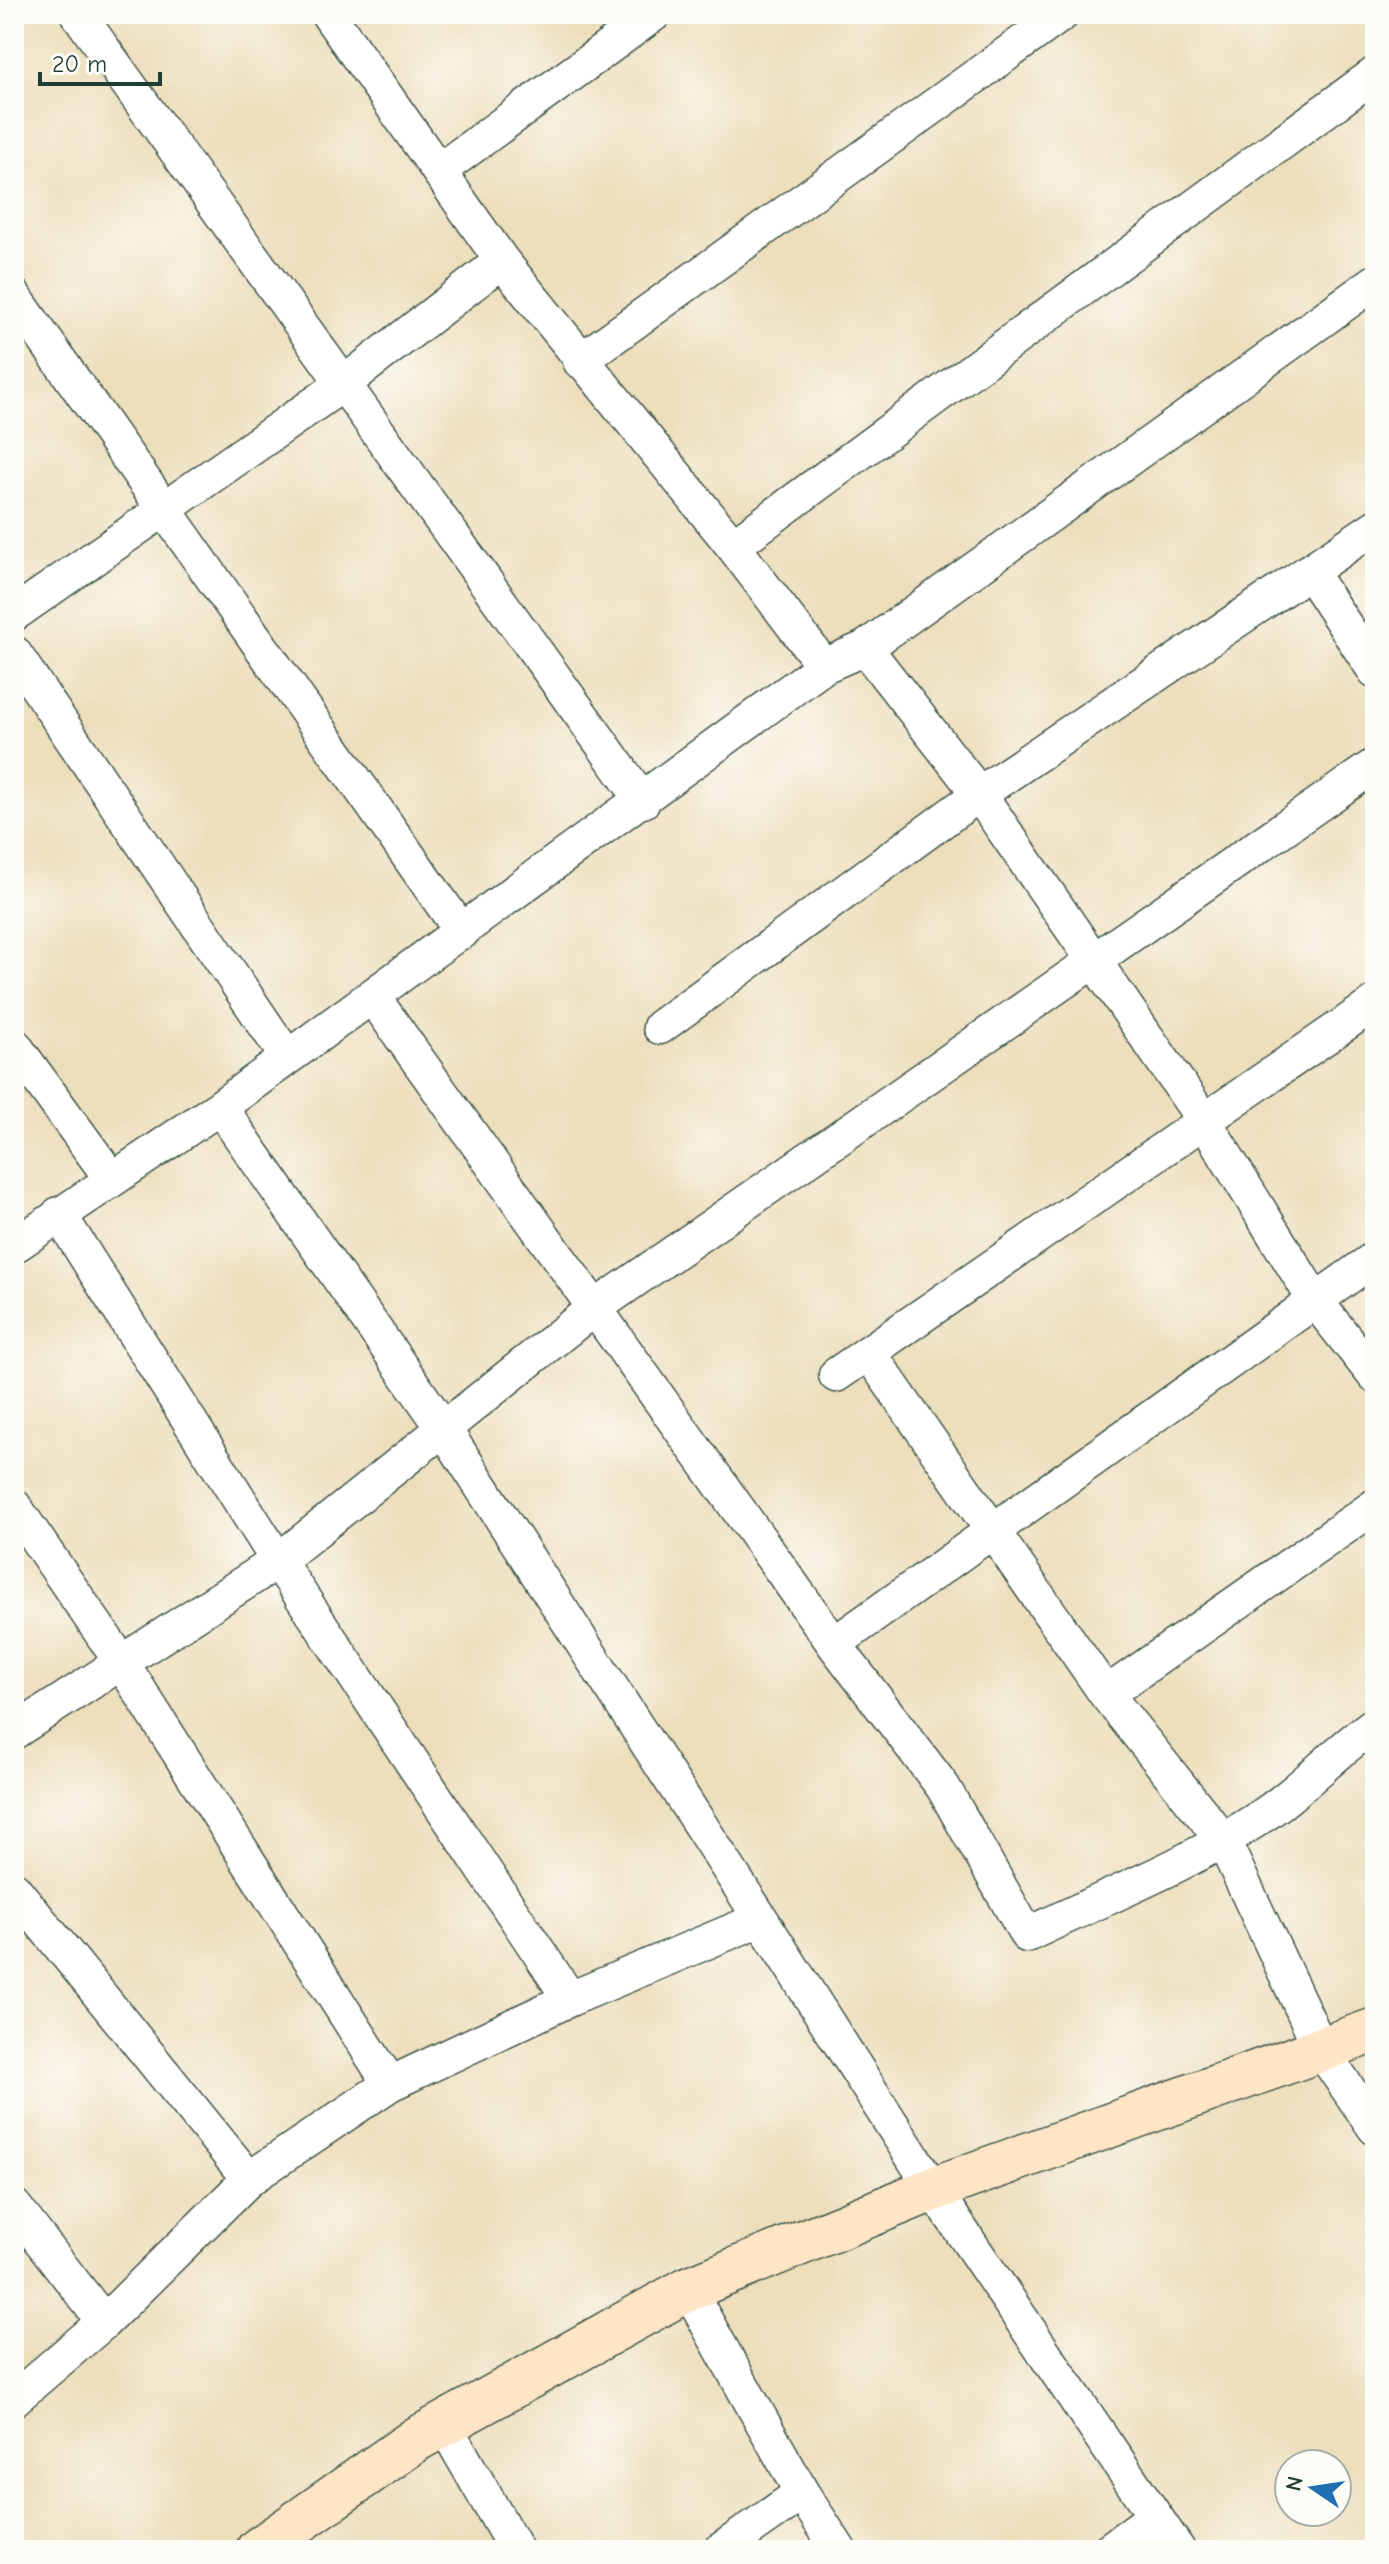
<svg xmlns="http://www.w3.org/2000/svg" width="1389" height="2564" font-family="'Comic Neue',sans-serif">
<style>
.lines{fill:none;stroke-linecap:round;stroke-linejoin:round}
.street-casing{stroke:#3e5548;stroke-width:37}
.secondary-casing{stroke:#3e5548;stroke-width:47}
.street{stroke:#fff;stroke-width:34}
.secondary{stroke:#fee5c5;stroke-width:44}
</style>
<rect width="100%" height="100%" fill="#fdfcf7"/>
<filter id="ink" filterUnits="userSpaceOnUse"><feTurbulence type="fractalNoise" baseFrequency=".0125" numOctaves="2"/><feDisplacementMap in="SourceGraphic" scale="16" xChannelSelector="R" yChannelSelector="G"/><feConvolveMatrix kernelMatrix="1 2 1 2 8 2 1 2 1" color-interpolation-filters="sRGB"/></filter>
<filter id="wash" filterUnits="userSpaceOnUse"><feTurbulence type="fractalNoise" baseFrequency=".006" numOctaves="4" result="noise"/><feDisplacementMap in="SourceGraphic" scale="32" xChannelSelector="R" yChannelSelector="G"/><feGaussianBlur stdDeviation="1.8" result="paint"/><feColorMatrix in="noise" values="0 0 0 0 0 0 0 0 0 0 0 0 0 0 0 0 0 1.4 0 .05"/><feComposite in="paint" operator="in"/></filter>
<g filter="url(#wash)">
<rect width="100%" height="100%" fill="#eddebc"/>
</g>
<g filter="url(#ink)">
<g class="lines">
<defs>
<path id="street" d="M78,14L643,801
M328,14L502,261L733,546L824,666
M440,170L654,14
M14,296L462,932
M580,361L1062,14
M733,546L1375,74
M1311,574L1375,671
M14,614L343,384L502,261
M865,648L979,794L1203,1119L1314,1299L1375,1376
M14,653L287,1057
M373,997L834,1644L943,1787L1027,1935C1103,1898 1186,1866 1256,1820C1299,1793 1333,1753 1375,1724
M660,1027L979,794L1375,527
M14,1045L111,1178
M220,1107L444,1429L761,1919
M59,1214L278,1561L570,1999
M14,1246L220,1107L824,666L865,648L1375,282
M869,1353L1106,1694L1223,1840L1322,2051L1375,2128
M836,1375L1375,1003
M14,1506L120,1660L390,2084
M834,1644L1375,1258
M1106,1694L1375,1506
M14,1732L278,1561L593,1309L1375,765
M14,1889L249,2179
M14,2206L104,2322
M688,2289L802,2493L721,2550
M14,2399L104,2322L249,2179L390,2084L570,1999L761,1919L933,2189L1178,2550
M443,2423L516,2550
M802,2493L839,2550
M1109,2550L1155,2516"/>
<path id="secondary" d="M258,2550L417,2439L688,2289L933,2189L1375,2030"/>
</defs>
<use href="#street" class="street-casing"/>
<use href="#secondary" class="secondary-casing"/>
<use href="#street" class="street"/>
<use href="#secondary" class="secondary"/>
</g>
</g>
<rect width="1389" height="2564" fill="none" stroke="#fdfcf7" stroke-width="48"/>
<g transform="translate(1313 2488) rotate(283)"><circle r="38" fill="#fdfcf7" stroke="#a4b0a9" stroke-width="2"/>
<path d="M0-6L14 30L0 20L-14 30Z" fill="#1f6fb2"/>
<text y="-12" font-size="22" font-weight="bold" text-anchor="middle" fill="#1f3d34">N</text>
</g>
<path d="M40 72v12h120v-12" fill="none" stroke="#1f3d34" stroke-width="4"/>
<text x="52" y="72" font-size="24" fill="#1f3d34" stroke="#fdfcf7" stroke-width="6" paint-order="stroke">20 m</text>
</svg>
